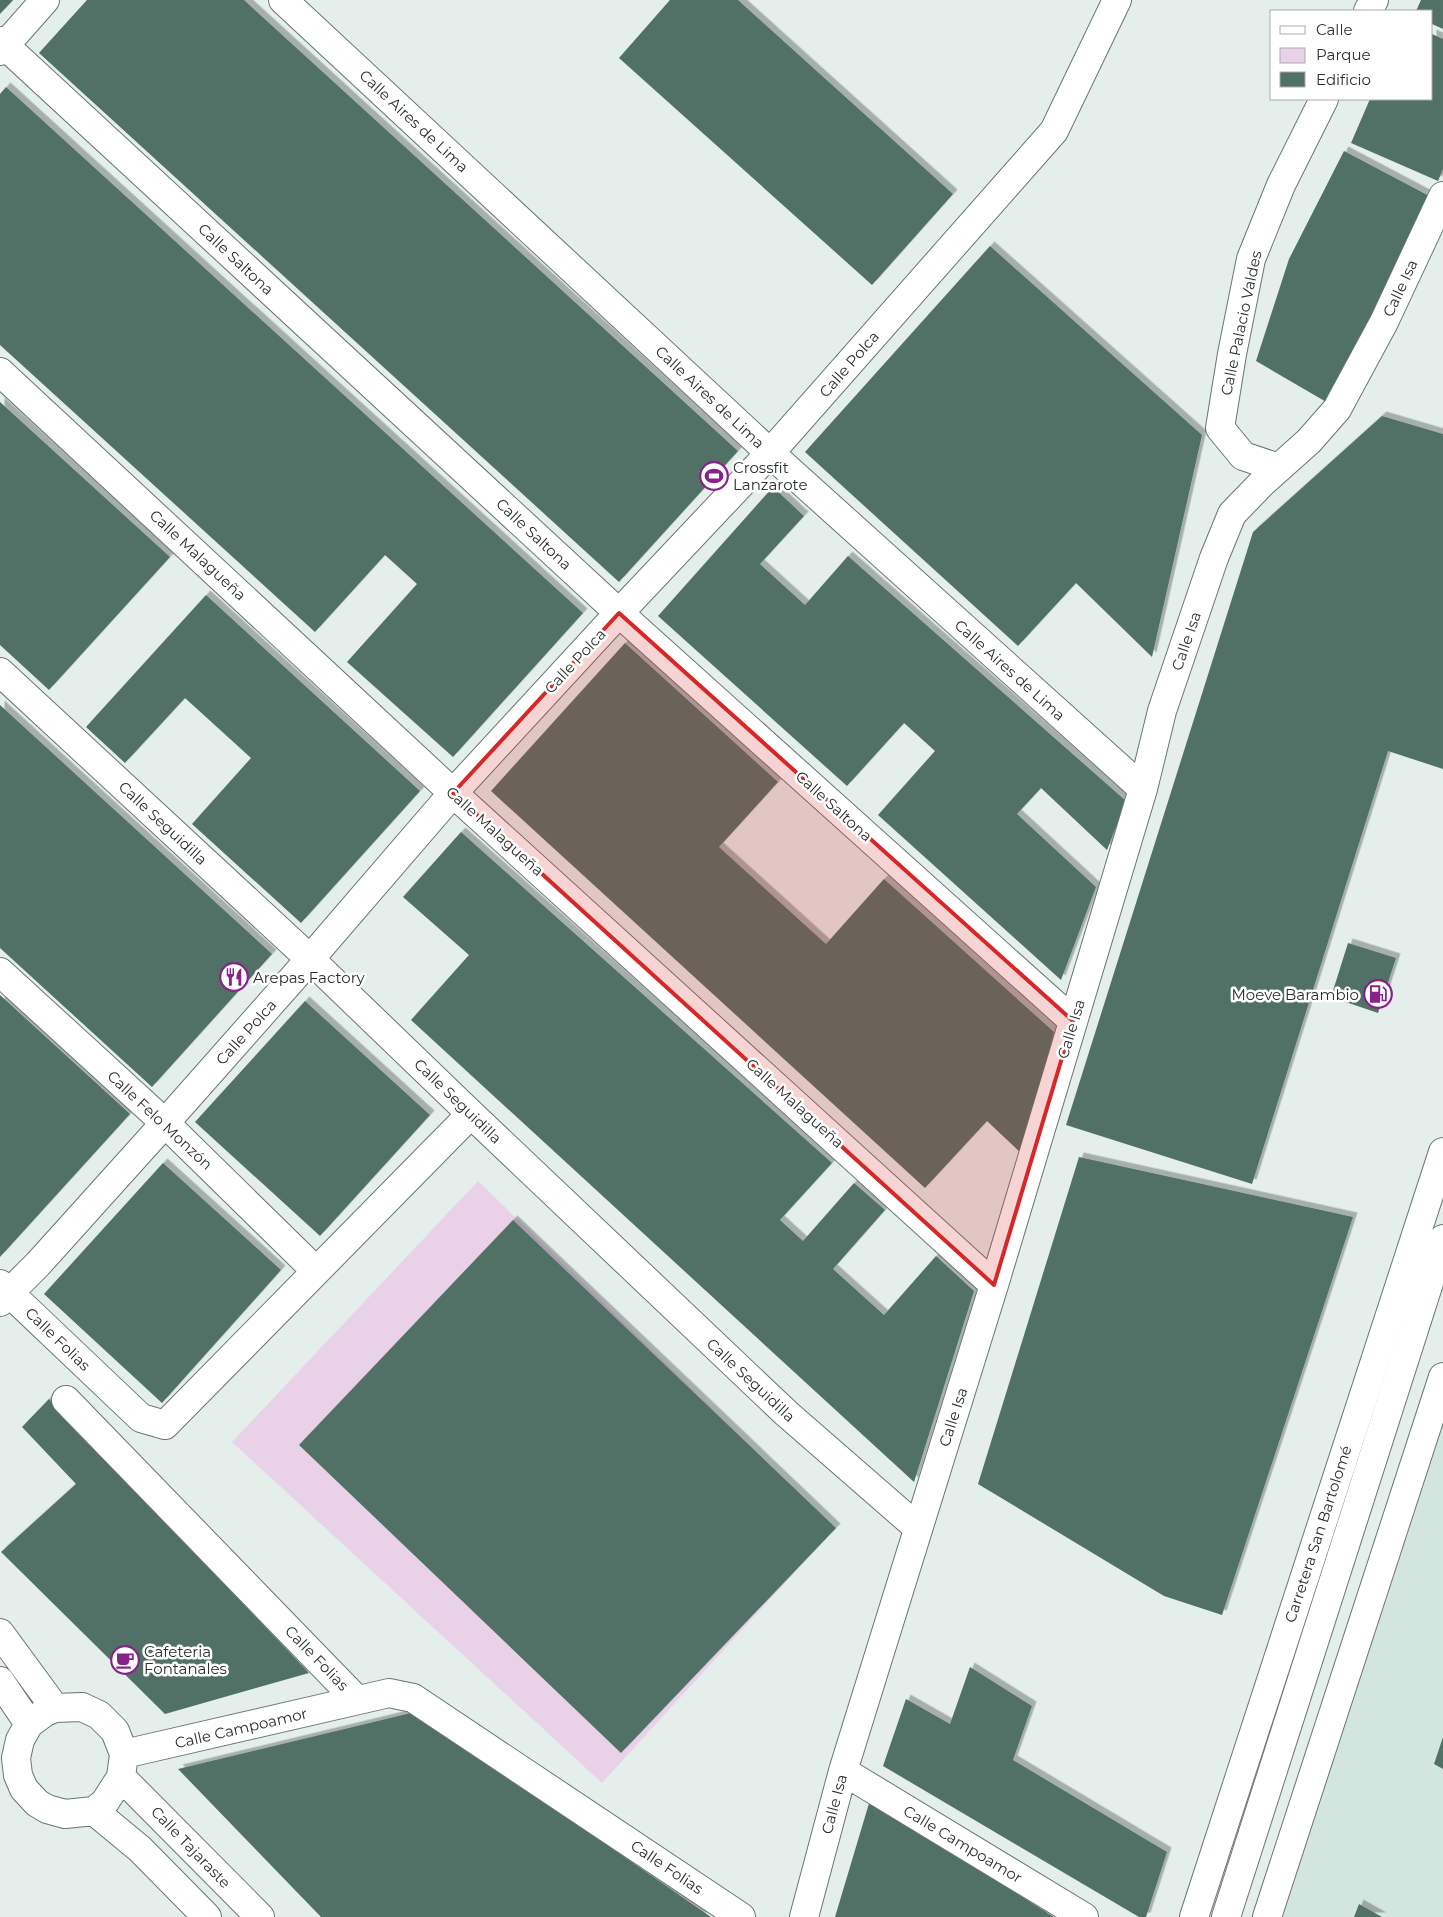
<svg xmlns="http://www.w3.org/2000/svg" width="1443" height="1917" font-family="Montserrat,sans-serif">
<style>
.built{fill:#d2e6df}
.green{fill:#e9d2e8}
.building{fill:#517166;filter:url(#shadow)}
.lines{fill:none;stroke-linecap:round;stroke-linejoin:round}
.minor-casing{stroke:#6c7572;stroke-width:30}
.major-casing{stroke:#6c7572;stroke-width:30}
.minor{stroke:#fff;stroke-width:28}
.major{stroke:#fff;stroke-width:28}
.marked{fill:#d62828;fill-opacity:0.2;stroke:#d62828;stroke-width:4;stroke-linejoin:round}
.labels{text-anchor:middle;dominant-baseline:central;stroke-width:5;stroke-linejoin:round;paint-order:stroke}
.street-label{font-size:15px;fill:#2a2e2c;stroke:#fff}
.poi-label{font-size:15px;fill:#2a2e2c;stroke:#fff;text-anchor:start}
</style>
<defs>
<filter id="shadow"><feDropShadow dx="4.5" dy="-4.5" stdDeviation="0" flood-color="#0004"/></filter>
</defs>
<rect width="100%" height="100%" fill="#e4eeeb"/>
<path class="built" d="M1443,1426V1917H1280L1394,1575Z"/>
<path class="green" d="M478,1181L835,1528L602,1783L232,1442Z"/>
<path class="building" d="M0,0H13L0,14Z
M87,0H244L738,451L619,582L39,53Z
M670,0H738L953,194L872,285L619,58Z
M1421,0H1443V29L1432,24V11H1416Z
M1432,34L1443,39V169L1438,181L1351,143L1370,99H1432Z
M6,87L583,613L453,757L347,662L417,584L385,555L315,632L0,345V94Z
M1344,151L1433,198L1328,403L1256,361L1289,259Z
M990,246L1202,435L1152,657L1076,583L1018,646L805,452Z
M0,402L170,557L49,690L0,645Z
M1382,416L1443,434V769L1388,751L1252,1184L1066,1125L1253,532Z
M773,487L804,516L760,564L805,605L848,556L1126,801L1107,850L1041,788L1017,814L1096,887L1061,980L878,815L935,751L904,723L847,786L658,616Z
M206,595L420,791L301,923L192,824L251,758L185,698L125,763L86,727Z
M625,643L778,782L719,847L826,944L884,879L1054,1032L1024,1156L987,1121L925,1188L491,791Z
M0,705L272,954L152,1087L0,948Z
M461,832L832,1163L780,1220L803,1241L854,1183L885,1210L833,1269L884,1315L936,1256L974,1291L914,1482L411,1020L469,955L403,897Z
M1348,943L1396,958L1378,1013L1331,997Z
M0,995L130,1114L0,1257Z
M305,1001L430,1115L320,1236L195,1122Z
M1079,1157L1353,1217L1222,1615L1164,1596L978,1484Z
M163,1163L281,1270L162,1403L44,1294Z
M513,1220L836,1528L621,1753L299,1445Z
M49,1399L309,1673L165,1714L1,1552L76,1484L22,1427Z
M970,1667L1032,1706L1013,1760L1167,1852L1146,1917H1139L883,1766L906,1699L950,1724Z
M415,1712L711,1917H321L178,1769Z
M1443,1737V1769L1434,1764Z
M870,1800L1054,1917H835Z
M1359,1904L1382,1917H1354Z"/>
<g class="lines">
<defs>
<path id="minor" d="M283,0L770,453L1143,789
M1368,11L1374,0
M0,41L619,613L1073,1021
M0,51L45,0
M0,372L453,793L994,1285
M1279,468L1243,456L1220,428L1232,354L1251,259L1281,185L1324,99
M0,672L310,959L471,1114L786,1413L918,1528
M0,972L165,1123L316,1271
M0,1284L141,1418L165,1425L471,1114
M0,1302L38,1264L165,1123L310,959L453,793L619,613L770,453L1054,131L1117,0
M66,1400L357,1700
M0,1633L55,1708
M0,1681L29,1724
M82,1707L99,1715L115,1731L124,1754L121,1777L105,1802L94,1811L65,1814L47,1809L37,1803L24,1789L18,1775L16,1758L20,1740L29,1724L45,1712L55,1708Z
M124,1754L389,1693L413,1698L741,1917
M843,1771L1084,1917
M121,1777L260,1917
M94,1811L140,1849L207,1917
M804,1917L843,1771L994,1285L1143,789L1162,711L1214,558L1232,514L1263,482L1309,441L1337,409L1384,322L1443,196
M1194,1917L1443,1152
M1267,1917L1443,1377"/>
<path id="major" d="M1226,1917L1443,1239"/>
</defs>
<use href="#minor" class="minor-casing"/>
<use href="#major" class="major-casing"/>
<use href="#minor" class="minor"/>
<use href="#major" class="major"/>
</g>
<path class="marked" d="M619,613L1073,1021L994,1285L453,793Z"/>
<defs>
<symbol id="stadium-ring" viewBox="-11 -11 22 22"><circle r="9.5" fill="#fff" stroke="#87228a" stroke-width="1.5"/><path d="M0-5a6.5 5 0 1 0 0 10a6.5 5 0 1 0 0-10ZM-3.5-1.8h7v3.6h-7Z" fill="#87228a"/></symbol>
<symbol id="restaurant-ring" viewBox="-11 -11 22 22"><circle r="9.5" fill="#fff" stroke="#87228a" stroke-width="1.5"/><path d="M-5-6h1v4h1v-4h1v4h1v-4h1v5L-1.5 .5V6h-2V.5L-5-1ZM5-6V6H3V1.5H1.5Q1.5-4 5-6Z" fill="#87228a"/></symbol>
<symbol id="fuel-ring" viewBox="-11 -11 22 22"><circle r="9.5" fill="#fff" stroke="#87228a" stroke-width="1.5"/><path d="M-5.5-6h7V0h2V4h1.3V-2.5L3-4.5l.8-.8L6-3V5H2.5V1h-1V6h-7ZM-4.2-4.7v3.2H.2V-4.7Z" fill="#87228a"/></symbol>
<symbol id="cafe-ring" viewBox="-11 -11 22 22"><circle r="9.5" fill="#fff" stroke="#87228a" stroke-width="1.5"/><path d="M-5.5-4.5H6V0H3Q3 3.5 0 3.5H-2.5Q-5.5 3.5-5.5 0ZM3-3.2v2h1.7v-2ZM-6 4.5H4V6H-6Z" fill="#87228a"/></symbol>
</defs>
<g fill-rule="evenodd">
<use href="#stadium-ring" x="698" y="460" width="32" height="32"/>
<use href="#restaurant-ring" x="218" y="961" width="32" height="32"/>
<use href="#fuel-ring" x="1362" y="978" width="32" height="32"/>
<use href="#cafe-ring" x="109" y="1644" width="32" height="32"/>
</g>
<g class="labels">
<g class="street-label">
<text transform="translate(414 121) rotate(43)">Calle Aires de Lima</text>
<text transform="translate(236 259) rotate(43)">Calle Saltona</text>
<text transform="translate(1400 288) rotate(-65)">Calle Isa</text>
<text transform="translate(1241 323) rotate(-78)">Calle Palacio Valdes</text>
<text transform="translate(849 364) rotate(-49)">Calle Polca</text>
<text transform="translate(710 397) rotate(43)">Calle Aires de Lima</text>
<text transform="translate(534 534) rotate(43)">Calle Saltona</text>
<text transform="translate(198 555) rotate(43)">Calle Malagueña</text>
<text transform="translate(1186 641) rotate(-71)">Calle Isa</text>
<text transform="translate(575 661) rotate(-47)">Calle Polca</text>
<text transform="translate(1010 670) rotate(42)">Calle Aires de Lima</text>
<text transform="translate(834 806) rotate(42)">Calle Saltona</text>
<text transform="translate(163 823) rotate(43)">Calle Seguidilla</text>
<text transform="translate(495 831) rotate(42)">Calle Malagueña</text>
<text transform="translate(1071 1029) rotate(-73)">Calle Isa</text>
<text transform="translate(246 1032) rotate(-48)">Calle Polca</text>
<text transform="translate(458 1101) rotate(44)">Calle Seguidilla</text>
<text transform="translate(795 1103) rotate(42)">Calle Malagueña</text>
<text transform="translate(160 1120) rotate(43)">Calle Felo Monzón</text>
<text transform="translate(58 1339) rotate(44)">Calle Folias</text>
<text transform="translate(751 1380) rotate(43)">Calle Seguidilla</text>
<text transform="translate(953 1417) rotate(-72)">Calle Isa</text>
<text transform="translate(1318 1534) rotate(-72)">Carretera San Bartolomé</text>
<text transform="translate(317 1658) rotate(46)">Calle Folias</text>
<text transform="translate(241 1728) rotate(-13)">Calle Campoamor</text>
<text transform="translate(834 1804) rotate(-75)">Calle Isa</text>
<text transform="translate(963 1844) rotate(31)">Calle Campoamor</text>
<text transform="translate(191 1847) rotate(46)">Calle Tajaraste</text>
<text transform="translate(667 1867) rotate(34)">Calle Folias</text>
</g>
<g class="poi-label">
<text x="733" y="467">Crossfit<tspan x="733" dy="17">Lanzarote</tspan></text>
<text x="253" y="977">Arepas Factory</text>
<text x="1359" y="994" text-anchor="end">Moeve Barambio</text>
<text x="144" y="1651">Cafeteria<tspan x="144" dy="17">Fontanales</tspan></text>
</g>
</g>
<rect x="1270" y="10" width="162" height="90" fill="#ffffff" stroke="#aaabab"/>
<rect x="1280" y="26" width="25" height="8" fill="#ffffff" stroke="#aaabab"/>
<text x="1316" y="35" font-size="15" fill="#2a2e2c">Calle</text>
<rect x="1280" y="48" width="25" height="15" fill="#e9d2e8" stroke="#aaabab"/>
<text x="1316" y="60" font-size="15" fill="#2a2e2c">Parque</text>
<rect x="1280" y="72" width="25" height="15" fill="#517166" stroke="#aaabab"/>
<text x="1316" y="85" font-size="15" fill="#2a2e2c">Edificio</text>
</svg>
